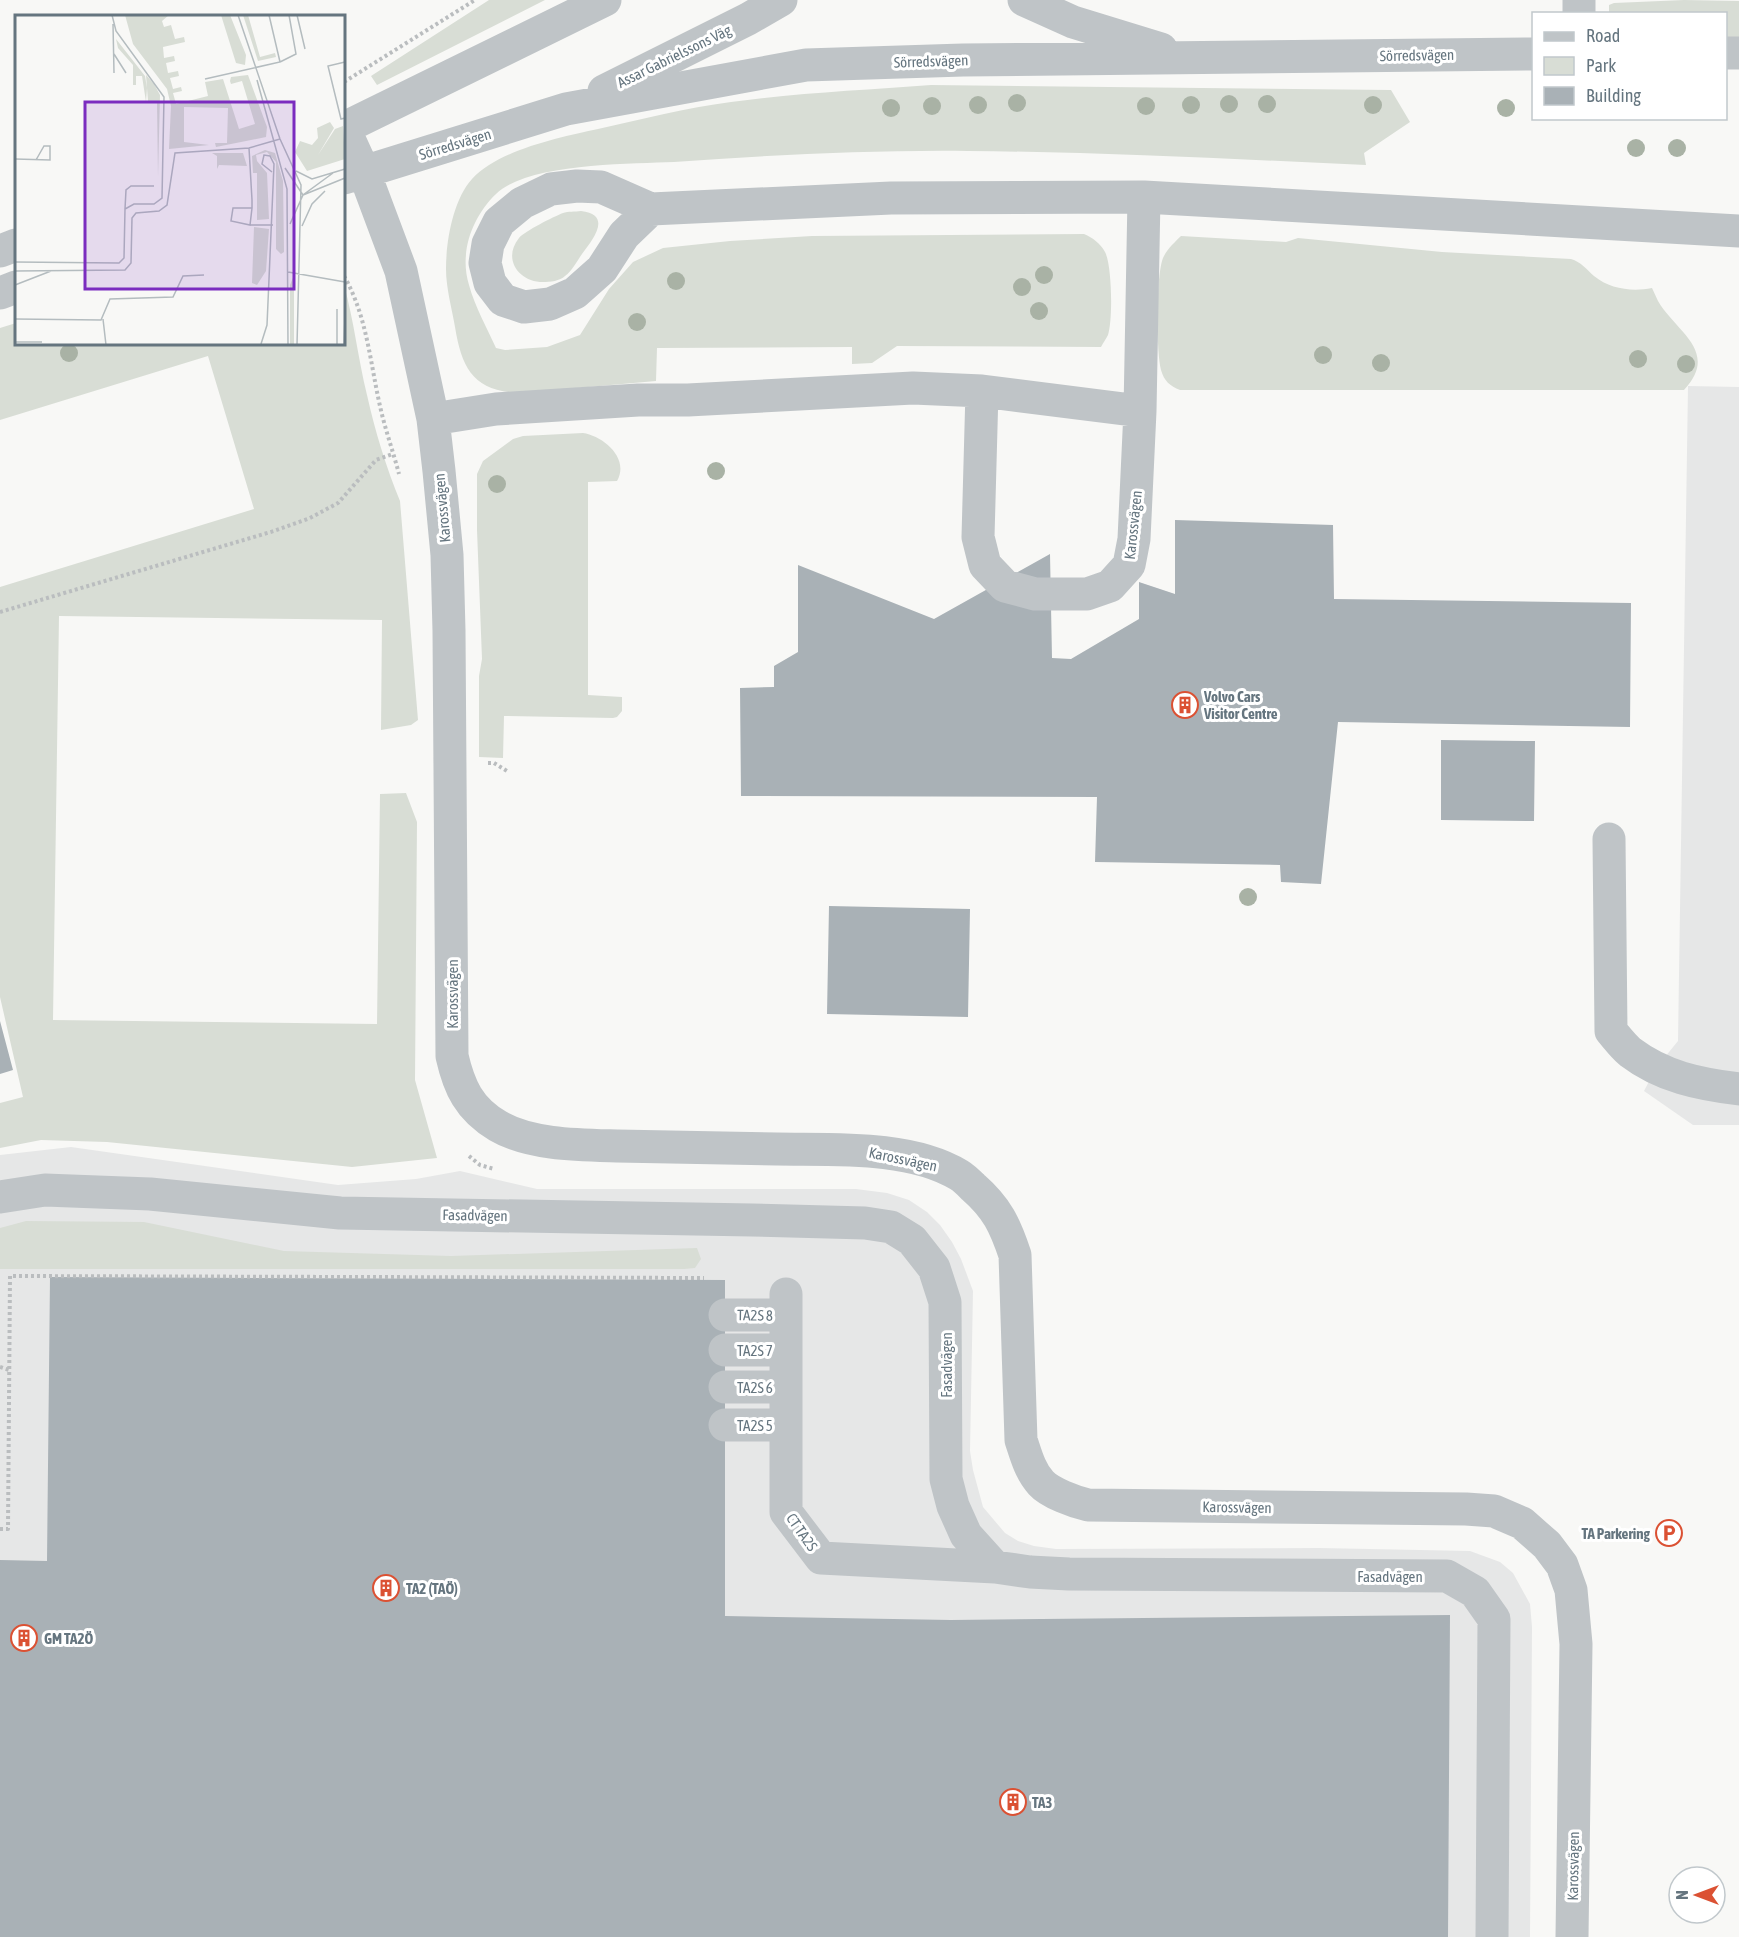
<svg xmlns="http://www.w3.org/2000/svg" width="1739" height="1937" font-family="'Asap Condensed',sans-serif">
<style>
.built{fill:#e6e7e7}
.green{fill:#d8ddd5}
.building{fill:#a9b1b6}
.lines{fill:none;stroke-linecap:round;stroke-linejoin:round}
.path{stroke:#babdbf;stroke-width:4;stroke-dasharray:3 3;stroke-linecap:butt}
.minor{stroke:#bfc4c7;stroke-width:33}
.tree{fill:#a9b2a5}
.labels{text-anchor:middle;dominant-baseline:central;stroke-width:6;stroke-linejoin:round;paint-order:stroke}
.street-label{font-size:15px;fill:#65757f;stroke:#fff}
.poi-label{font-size:15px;font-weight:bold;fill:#65757f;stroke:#fff;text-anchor:start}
.inset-road{fill:none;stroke:#b4bcbf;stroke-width:1.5}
.view{fill:#7b2cbf;fill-opacity:0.15;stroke:#7b2cbf;stroke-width:3}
.inset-edge{fill:none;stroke:#65757f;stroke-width:3}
</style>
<rect width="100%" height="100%" fill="#f8f8f6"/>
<path class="built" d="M1688,386L1739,387V1125H1693L1644,1091L1656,1068L1678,1041Z
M71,1147L338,1185L416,1179L460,1171L537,1189H856L887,1193L909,1200L927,1212L940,1225L952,1242L961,1259L973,1291L970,1451L973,1470L983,1507L1005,1533L1018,1541L1034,1546L1056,1549L1319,1548L1470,1551L1500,1562L1513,1573L1530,1604L1532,1627L1530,1937H0V1155Z"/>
<path class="green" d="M489,0H545L377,85L371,76Z
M1684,0L1739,1V38H1726V14L1609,13V5L1614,3Z
M931,85L1391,90L1410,122L1364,153L1366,165C1233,159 1101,152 968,151C870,150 771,155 674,162C629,164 528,163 496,194C472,217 459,253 469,285C475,307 487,328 496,348L505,350L547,347L580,335L609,289L633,262L663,248L730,241L812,236L1084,234C1093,238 1100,243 1105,252C1112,265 1113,320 1108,335C1106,339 1103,343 1101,347L897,346L872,363L852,364V347L657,348L656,381L520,393C474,391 462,370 455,327C452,309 446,288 446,269C446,241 453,200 472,179C498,150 561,137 598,129C642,119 686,108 731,102C797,93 865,90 931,85Z
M581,211C613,215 593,239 582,254C577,261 572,271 565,276C560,281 550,282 543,282C519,282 502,259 519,238C525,231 553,217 563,213C568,211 575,212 581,211Z
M1181,236L1286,242L1298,238L1442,252L1571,259C1581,262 1586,269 1594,276C1610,289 1632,292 1652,288C1654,292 1656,297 1658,301C1676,332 1720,351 1684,390H1180C1170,386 1164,381 1161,370C1156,352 1156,275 1163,258C1167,249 1175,242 1181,236Z
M344,285C354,321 358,358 367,395C375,431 386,467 400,501L418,720L411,725L381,730L382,620L59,616L53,1020L377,1024L380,794L406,793L417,822L415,1080L437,1158L352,1167L107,1142L41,1140L0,1148V1103L23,1097L0,997V587L254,509L208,356L0,420V328L16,323V344H344Z
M583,433C603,436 630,458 617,481L588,482V695L622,697V711L617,717L613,718L504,716L503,758L479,757V676L482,659L477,530V474L483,461L513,439L523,436Z
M26,1221L144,1222L284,1251L451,1256L697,1248L701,1259L695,1268L684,1269H0V1228Z"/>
<path class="building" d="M1175,520L1333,525L1334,599L1631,603L1630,727L1338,722L1321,884L1281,882L1280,865L1095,862L1097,797L741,796L740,688L774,687V666L798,652V565L934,619L1050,554L1052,658L1071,659L1139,619V582L1175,594Z
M1441,740L1535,741L1534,821L1441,820Z
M829,906L970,909L968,1017L827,1014Z
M0,1021L13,1070L0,1074Z
M50,1277L725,1280V1616L951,1620L1450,1615L1448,1937H0V1560L47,1561Z"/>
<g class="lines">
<path class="path" d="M344,82L475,0
M344,276C367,316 370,362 380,406C385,429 393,451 399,474
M0,612L274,531L310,518L338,503L376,460L393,454
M488,763H494L507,771
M469,1156L480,1165L494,1169
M0,1367L9,1370
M0,1529H8L10,1276L704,1278"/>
<path class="minor" d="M1024,0L1073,22L1161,49
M1579,14V0
M1726,53H1739
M604,91L748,19L781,0
M344,128L364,172L401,271L433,419L439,471L447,555L449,631L452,1056C459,1087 469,1109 498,1126C530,1145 580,1145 617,1146C670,1147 723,1148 777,1149C832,1150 910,1145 959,1175C964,1178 969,1183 973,1187C997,1208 1005,1225 1015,1255L1021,1440C1026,1455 1030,1471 1041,1483C1050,1493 1075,1502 1088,1505L1466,1509L1494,1511L1522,1523L1547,1545L1562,1565L1571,1590L1576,1644L1572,1937
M344,128L605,0
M344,178L566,109L806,65L963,60L1534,54
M651,209L624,235L602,269L575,293L550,304L524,307L503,300L490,283L485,263L488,244L499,222L522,203L551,189L577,186L601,187L651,209L891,198L1144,197L1739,231
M0,251L16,245
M0,293L16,287
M1140,411L1144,197
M433,419L496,409L638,400H688L913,388L982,391L1140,411L1134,539L1129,565L1110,586L1087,594H1035L1005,586L985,565L978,537L982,391
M1609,839L1611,1031C1617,1038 1623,1046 1630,1052C1663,1077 1699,1084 1739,1089
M0,1197L45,1190L150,1194L340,1213L752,1220L865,1223L891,1227L912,1240L934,1268L945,1302L946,1479L953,1506L966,1535L995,1567L1030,1572L1069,1574L1447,1576L1475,1592L1494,1619L1492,1937
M786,1294V1512L821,1558L995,1567
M725,1315H786
M725,1350H786
M725,1387H786
M725,1425H785"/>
</g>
<g class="tree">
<circle cx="1017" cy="103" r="9"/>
<circle cx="1229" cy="104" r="9"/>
<circle cx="1267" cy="104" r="9"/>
<circle cx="978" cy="105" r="9"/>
<circle cx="1191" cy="105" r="9"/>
<circle cx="1373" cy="105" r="9"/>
<circle cx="932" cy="106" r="9"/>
<circle cx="1146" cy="106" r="9"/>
<circle cx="891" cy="108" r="9"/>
<circle cx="1506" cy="108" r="9"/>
<circle cx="1636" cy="148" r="9"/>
<circle cx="1677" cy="148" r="9"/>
<circle cx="1044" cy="275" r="9"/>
<circle cx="676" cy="281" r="9"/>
<circle cx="1022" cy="287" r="9"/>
<circle cx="1039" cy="311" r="9"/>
<circle cx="637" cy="322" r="9"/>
<circle cx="69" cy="353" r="9"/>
<circle cx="1323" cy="355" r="9"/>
<circle cx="1638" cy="359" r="9"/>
<circle cx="1381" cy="363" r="9"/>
<circle cx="1686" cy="364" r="9"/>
<circle cx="716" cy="471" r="9"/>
<circle cx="497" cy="484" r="9"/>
<circle cx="1248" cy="897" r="9"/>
</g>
<defs>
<symbol id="building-ring" viewBox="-11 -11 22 22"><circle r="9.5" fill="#fff" stroke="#db5133" stroke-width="1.5"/><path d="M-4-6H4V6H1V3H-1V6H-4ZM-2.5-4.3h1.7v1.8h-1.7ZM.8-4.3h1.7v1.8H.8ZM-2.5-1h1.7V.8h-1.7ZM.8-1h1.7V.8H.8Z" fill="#db5133"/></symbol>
<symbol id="parking-ring" viewBox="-11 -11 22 22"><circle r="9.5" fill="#fff" stroke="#db5133" stroke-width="1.5"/><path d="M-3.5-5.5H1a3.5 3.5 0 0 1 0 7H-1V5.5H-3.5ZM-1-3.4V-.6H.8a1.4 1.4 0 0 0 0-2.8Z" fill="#db5133"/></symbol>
</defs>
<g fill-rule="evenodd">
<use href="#building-ring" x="1170" y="690" width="30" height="30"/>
<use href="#parking-ring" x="1654" y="1518" width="30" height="30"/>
<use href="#building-ring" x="371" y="1573" width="30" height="30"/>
<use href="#building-ring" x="9" y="1623" width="30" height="30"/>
<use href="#building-ring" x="998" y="1787" width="30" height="30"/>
</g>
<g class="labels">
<g class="street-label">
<text transform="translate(1417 55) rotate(-1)">Sörredsvägen</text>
<text transform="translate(674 56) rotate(-26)">Assar Gabrielssons Väg</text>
<text transform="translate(931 61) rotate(-2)">Sörredsvägen</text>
<text transform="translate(455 144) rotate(-17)">Sörredsvägen</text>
<text transform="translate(442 508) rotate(-95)">Karossvägen</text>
<text transform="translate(1133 525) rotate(-84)">Karossvägen</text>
<text transform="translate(452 994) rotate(-90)">Karossvägen</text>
<text transform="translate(903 1159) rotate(12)">Karossvägen</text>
<text transform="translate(475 1215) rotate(1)">Fasadvägen</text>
<text transform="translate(755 1315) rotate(1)">TA2S 8</text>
<text x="755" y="1350">TA2S 7</text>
<text transform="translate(946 1365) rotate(-90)">Fasadvägen</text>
<text x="755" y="1387">TA2S 6</text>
<text x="755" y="1425">TA2S 5</text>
<text transform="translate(1237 1507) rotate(1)">Karossvägen</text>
<text transform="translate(802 1532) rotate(55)">CT TA2S</text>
<text x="1390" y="1576">Fasadvägen</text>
<text transform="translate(1573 1866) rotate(-89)">Karossvägen</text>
</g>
<g class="poi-label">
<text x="1204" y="696">Volvo Cars<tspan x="1204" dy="17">Visitor Centre</tspan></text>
<text x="1650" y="1533" text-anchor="end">TA Parkering</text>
<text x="406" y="1588">TA2 (TAÖ)</text>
<text x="44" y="1638">GM TA2Ö</text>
<text x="1032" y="1802">TA3</text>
</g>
</g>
<g transform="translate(15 15)">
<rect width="330" height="330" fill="#f8f8f6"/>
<path d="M110,0H154L147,6L149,12L156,10L160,24L169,22L170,27L148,32L149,43L159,41L160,46L151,48L153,58L163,56L164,61L155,63L158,74L166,72L167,76L158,78L161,89L193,81L190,67L208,64L224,114L240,109L227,66L216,69L215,66L216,62L233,60L252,112L251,122L201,132L200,128H212L213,93L169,92V127L194,130L154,134L156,91L152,74L118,29ZM206,0H215L231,40L230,50L221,48ZM228,0H233L245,42L260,38L261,42L243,46ZM101,24L130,61L132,73L131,87L127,61H121V70H118V50L103,33ZM110,36L139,69L145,80L143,162L142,86H133L131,60ZM315,107L319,113L303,140L320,114L328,111L330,144L292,156L280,137L285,126L297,130L303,123L302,113ZM250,135L260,138L268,166L269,237L266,239L261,234V147L252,137L241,140L242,146L252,158L254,204L242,205V158H238L237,141ZM197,138H228L232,151L204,150L202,154V141ZM239,212L254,214L251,256L242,270L237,268ZM279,260V330H275V270Z" fill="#d8ddd5"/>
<path class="inset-road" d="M223,0L265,124L286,170L282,330M282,0L290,34M98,9L99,58M99,39L111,58M265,47L281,39L274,0M330,47L313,51L326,104L330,103M190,64L265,47L254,0M242,65L272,174L273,330M234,133L237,185V193L235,210L216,206L218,193H237M0,144L35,145V131H29L21,145M270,153L288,180L330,163M281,156L297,164L330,154M110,194L111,175L116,171H139M275,209L288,180L318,158M235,210H258M287,211L297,189L310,176M0,247L104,248L109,243L110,194L119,189H139L147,183L149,82L101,16L97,0M0,256L110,255L116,248L117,203L121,198L144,196L152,190L160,138L234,133L265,124M273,257L330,267M0,270L36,256M322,294V330M0,304L86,305L95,284L158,282L168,261L189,260M88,304L91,330M0,327H27M246,329L252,310L259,149L255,141L249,140L247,149L257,157M329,330L330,301"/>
<path class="view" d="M70,87H279V274H70Z"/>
<rect width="330" height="330" class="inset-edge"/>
</g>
<rect x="1532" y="12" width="195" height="108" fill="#ffffff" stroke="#c1c8cc" stroke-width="1.5"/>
<rect x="1544" y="32" width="30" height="9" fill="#bfc4c7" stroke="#c1c8cc" stroke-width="1.5"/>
<text x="1586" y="42" font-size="18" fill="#65757f">Road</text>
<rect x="1544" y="57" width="30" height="18" fill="#d8ddd5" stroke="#c1c8cc" stroke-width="1.5"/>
<text x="1586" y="72" font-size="18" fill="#65757f">Park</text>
<rect x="1544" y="87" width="30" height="18" fill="#a9b1b6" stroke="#c1c8cc" stroke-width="1.5"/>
<text x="1586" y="102" font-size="18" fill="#65757f">Building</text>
<g transform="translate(1697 1895) rotate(270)"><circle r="28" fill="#ffffff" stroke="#c1c8cc" stroke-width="1.5"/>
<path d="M0-4.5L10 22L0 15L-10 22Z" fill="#db5133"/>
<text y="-9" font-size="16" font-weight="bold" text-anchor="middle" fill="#65757f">N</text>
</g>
</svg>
